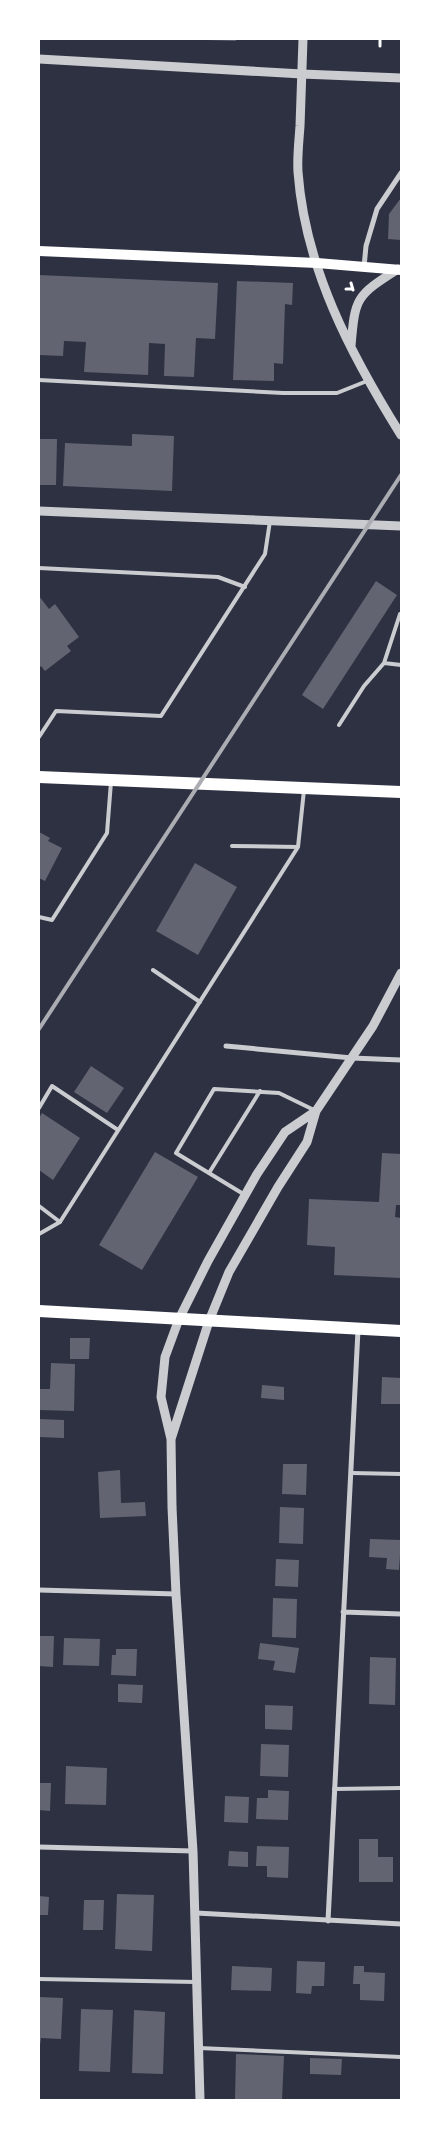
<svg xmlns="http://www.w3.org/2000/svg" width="440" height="2139" font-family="Arial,sans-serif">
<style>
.building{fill:#626471}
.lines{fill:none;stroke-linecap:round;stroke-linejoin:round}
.path{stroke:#fff;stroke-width:3}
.service{stroke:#caccd0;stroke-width:4}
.minor{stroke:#caccd0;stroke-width:5}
.tertiary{stroke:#caccd0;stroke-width:9}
.secondary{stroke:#fff;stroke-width:10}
.primary{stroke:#fff;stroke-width:12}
.rail{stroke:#abadb3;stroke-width:4}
</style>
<rect width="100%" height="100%" fill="#2d3142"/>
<path class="building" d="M206,39H236V41L206,40Z
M401,198V240L388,239L389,214Z
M39,275L218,283L215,339L196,338L194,377L164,376L165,344L149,343L148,375L84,372L86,342L64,341L63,356L39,355Z
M237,281L293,283L292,305L285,304L283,364L274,363V381L233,380Z
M132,434L174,436L172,491L63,486L65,443L132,446Z
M39,439H57L56,485H39Z
M376,581L397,595L323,709L302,695Z
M39,596L49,609L55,604L79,637L67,646L71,651L45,671L41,666L39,668Z
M39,832L50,838L48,841L62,848L45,881L39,878Z
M195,863L237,887L198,955L156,931Z
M91,1066L124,1088L107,1113L74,1092Z
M42,1113L80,1138L53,1180L39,1170V1118Z
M155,1152L198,1177L142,1270L99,1245Z
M382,1153L401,1154V1205H396L395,1217L401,1218V1278L334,1275L335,1247L307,1245L309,1199L379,1202Z
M70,1338H90L89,1359H70Z
M51,1363L75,1364L74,1411L39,1410V1389H50Z
M382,1377L401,1378V1404H381Z
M262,1385L284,1387V1400L261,1398Z
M39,1419L64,1420V1438L39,1437Z
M283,1464H307L306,1495L282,1494Z
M120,1470L121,1503L145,1502L146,1516L100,1518L98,1472Z
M280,1507L304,1508L303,1544L279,1543Z
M370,1539L401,1540L399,1570L386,1569L387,1558L369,1557Z
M276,1559L299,1560L298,1587L275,1586Z
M273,1598L297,1599L296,1638L272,1637Z
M39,1636H54L53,1667L39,1666Z
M64,1638L100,1639L99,1666L63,1665Z
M260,1643L299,1648L295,1673L273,1670L275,1661L258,1659Z
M116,1649H137L136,1676L111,1675L112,1655H116Z
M370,1657L396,1658L395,1705L369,1704Z
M118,1684L143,1685L142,1703L118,1702Z
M265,1705L293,1706L292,1730L265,1729Z
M261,1744L289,1745L288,1777L260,1776Z
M66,1766L107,1768L106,1805L65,1804Z
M39,1783H51L50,1811L39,1810Z
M268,1790L289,1791L288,1820L256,1819L257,1798H268Z
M225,1796L249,1797L248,1823L224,1822Z
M359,1839H378V1857H393V1882H359Z
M257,1846L289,1847L288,1878L267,1877V1866H256Z
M229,1851L248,1852V1867L228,1866Z
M117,1894L154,1895L152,1951L115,1949Z
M39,1896L49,1897L48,1915H39Z
M84,1900H104L103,1930H83Z
M297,1961L325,1962L324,1986H312L311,1994L296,1993Z
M232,1966L272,1968L271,1991L231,1990Z
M354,1966H364V1972L385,1973L384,2001L360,2000V1984H353Z
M39,1997L63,1998L61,2039L41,2038L40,2045H39Z
M81,2009L113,2010L110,2072L79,2071Z
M134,2010L165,2012L163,2074L132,2073Z
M236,2054L284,2056L282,2100H235Z
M310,2058L342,2059L341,2075L310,2074Z"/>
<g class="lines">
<path class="path" d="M380,46V39
M351,283L353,290
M346,289H352"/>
<path class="service" d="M39,380L283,393H337L367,381
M39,568L218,577L245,587
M384,663L400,614
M339,725L364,686L384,663L401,665
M39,737L56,711L161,716L265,554L270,521
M232,846L298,847
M39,917L52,920L107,833L111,782
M153,970L200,1002
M39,1108L52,1086L118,1130
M209,1173L260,1091
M245,1195L176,1153L214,1089L279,1093L314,1110
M39,1206L60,1222
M39,1234L60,1222L298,847L304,790
M352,1473L401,1474
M334,1789L401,1788
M39,1979L196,1982
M199,2048L401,2057"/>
<path class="minor" d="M364,267L366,246L377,209L401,173
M226,1046L352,1058L401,1060
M39,1590L176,1594
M343,1612L401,1614
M39,1847L193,1851
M196,1913L401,1924
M328,1921L358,1330"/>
<path class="tertiary" d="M303,39C302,68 301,97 300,126C299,141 297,157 298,172C305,268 351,355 401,435
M39,59L302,74L401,78
M351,346C355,297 356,296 398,269
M39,511L401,526
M171,1439L209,1321L229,1272L278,1187L307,1142L316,1111L373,1026L401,973
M200,2100L193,1851L176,1594L172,1507L171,1439L161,1397L165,1357L179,1319L208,1261L257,1174L285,1132L316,1111"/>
<path class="secondary" d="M39,251L317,263L401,270"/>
<path class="primary" d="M39,777L401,792
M39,1311L401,1331"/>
<path class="rail" d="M39,1029L401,475"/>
</g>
<rect width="440" height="2139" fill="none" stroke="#ffffff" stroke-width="80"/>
</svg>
